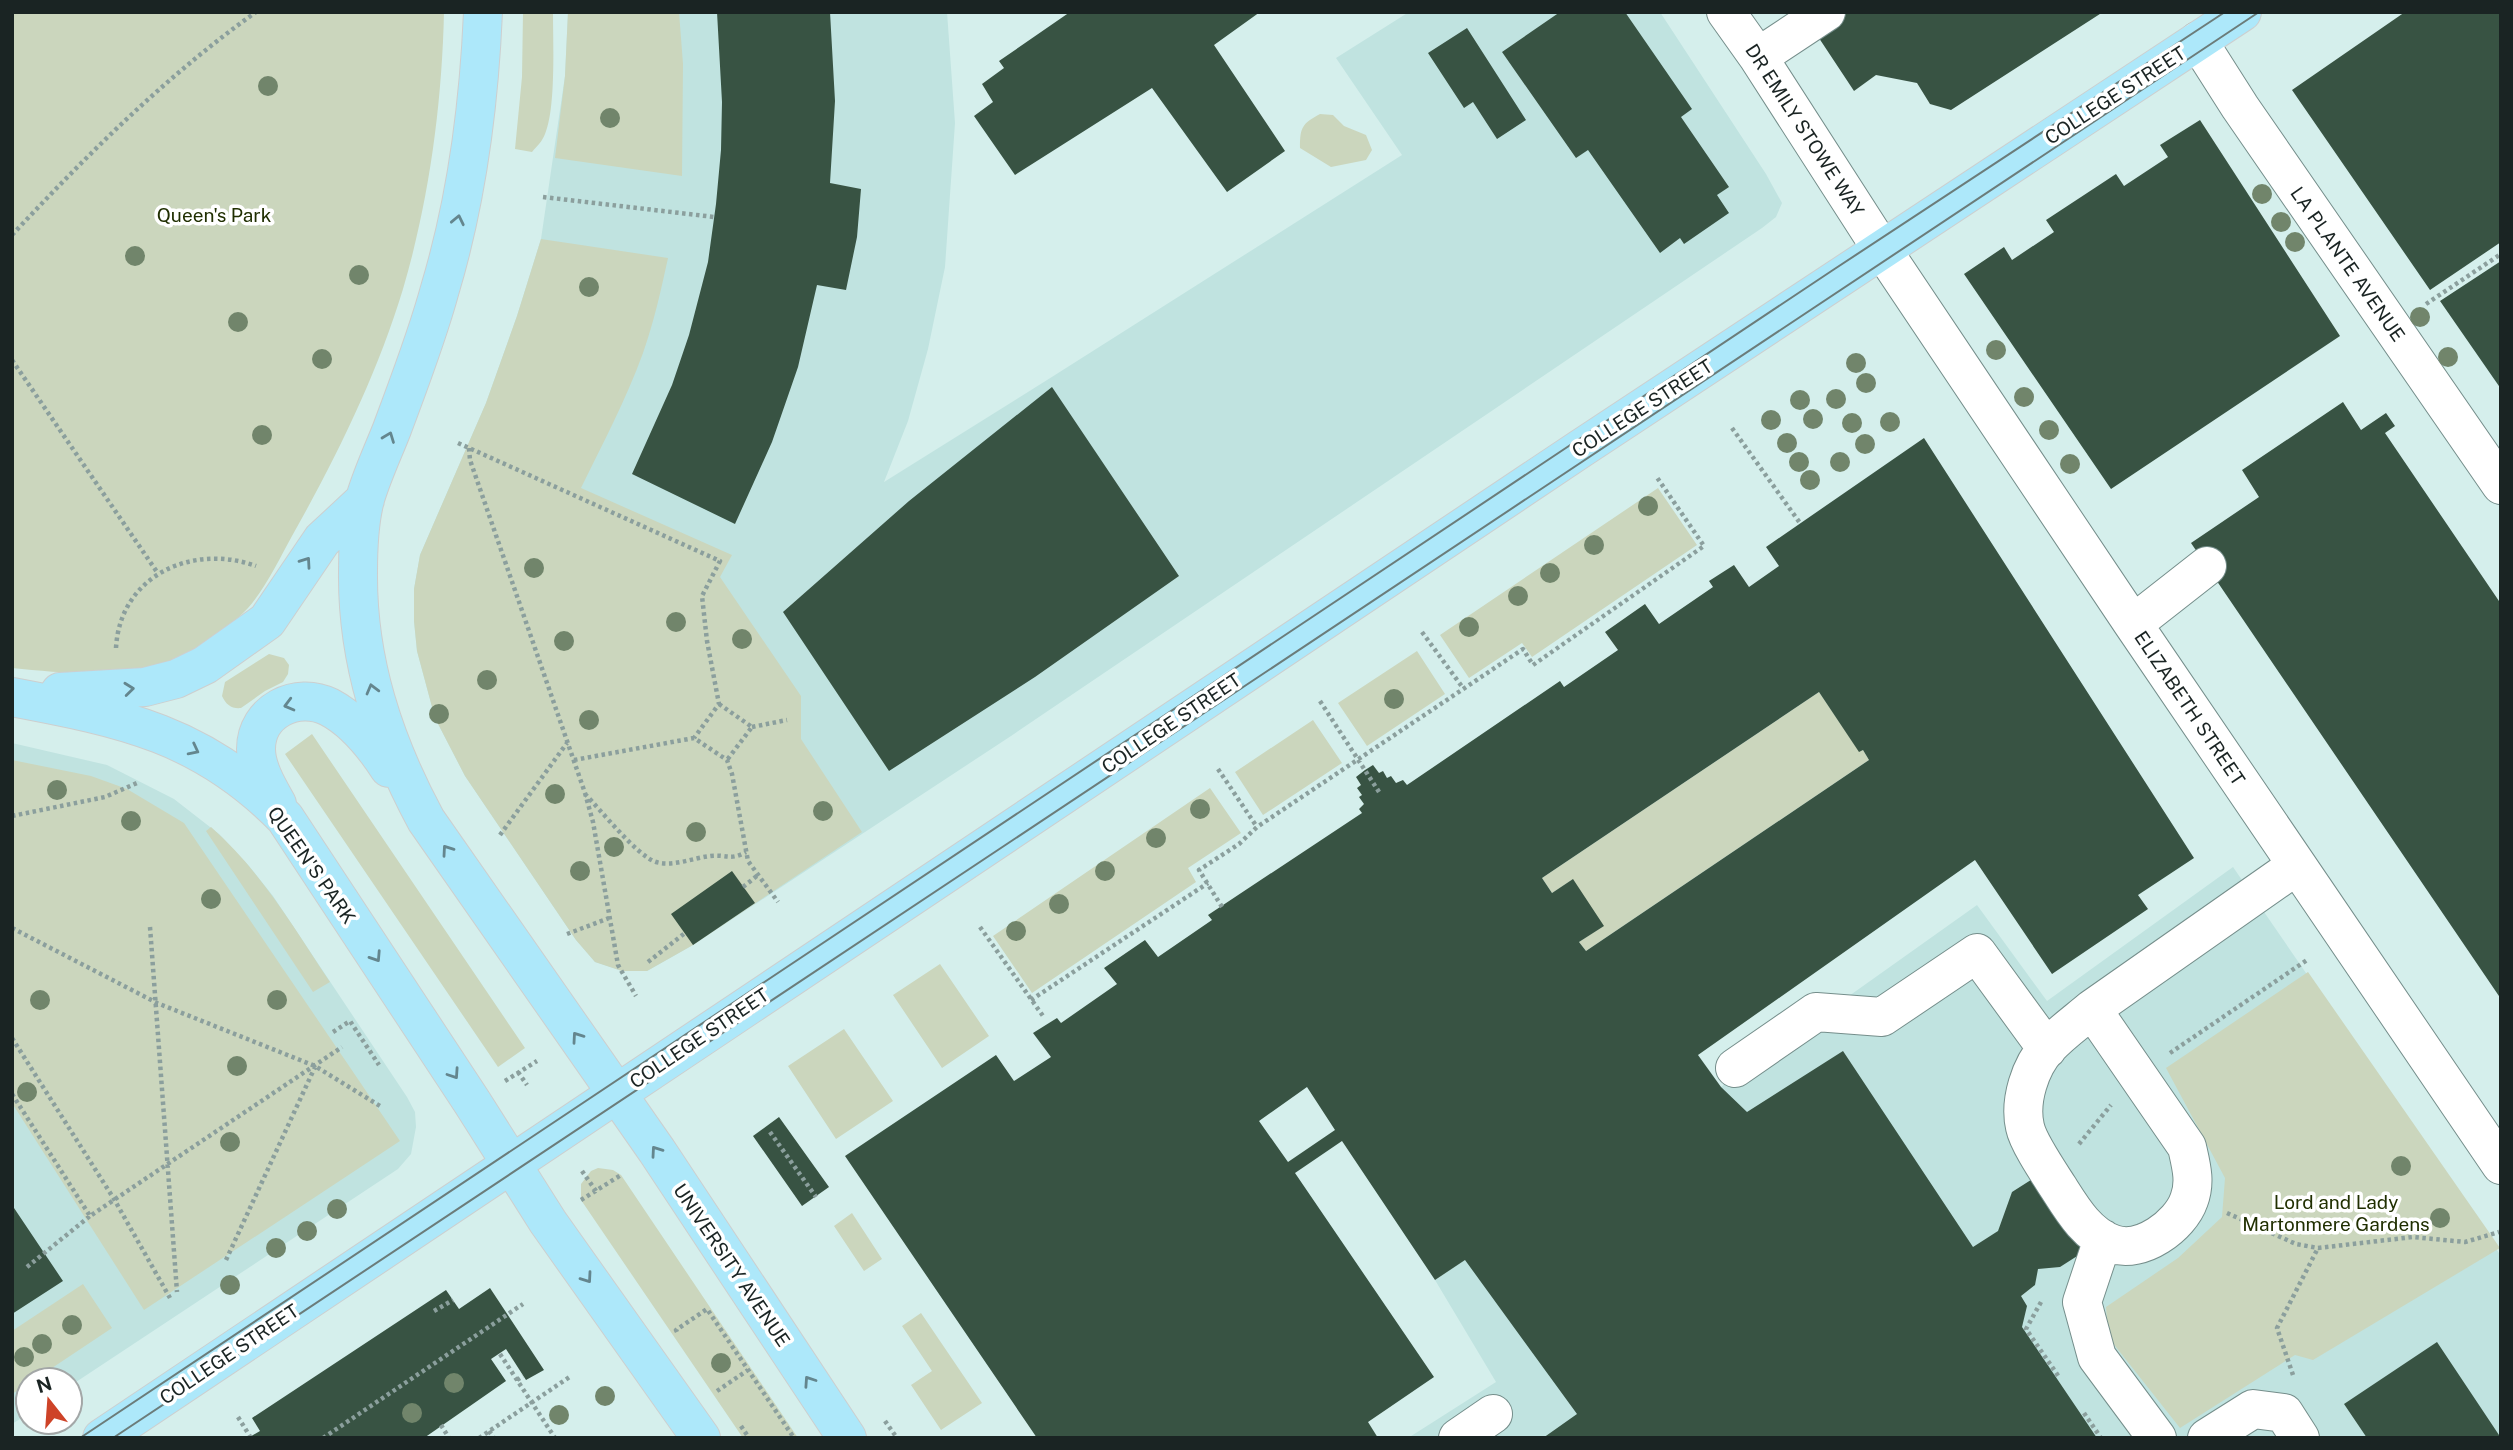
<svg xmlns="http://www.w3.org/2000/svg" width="2513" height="1450" font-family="'Public Sans',sans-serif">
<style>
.built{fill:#c0e3e0}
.green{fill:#cbd6bd}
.building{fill:#385343;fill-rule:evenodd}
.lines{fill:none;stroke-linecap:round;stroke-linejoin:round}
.minor-casing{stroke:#758e8b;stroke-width:40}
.major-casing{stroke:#cdcfcf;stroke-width:40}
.path{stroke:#8b9f9d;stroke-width:4.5;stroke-dasharray:3.5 3.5;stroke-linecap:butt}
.minor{stroke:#fff;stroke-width:38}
.major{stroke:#ade8fa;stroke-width:38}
.tram{stroke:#6b7c7a;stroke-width:2}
.tree{fill:#71856b}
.oneway{stroke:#64868e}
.labels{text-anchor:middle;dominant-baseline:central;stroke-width:7;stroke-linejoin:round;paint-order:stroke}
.street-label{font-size:19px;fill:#1a2423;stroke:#fff}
.park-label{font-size:19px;fill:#202f01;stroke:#fff}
</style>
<rect width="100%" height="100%" fill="#d5efec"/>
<path class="built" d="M568,12H947L955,123L945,267L928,349L908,421L884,482L1055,375L1402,155L1336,58L1409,12H1660L1766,174L1782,203L1776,217L1762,228L1011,736L693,945L647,971H622L595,962L576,940L465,776L435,718L417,651L414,621V589L420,555L486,403L517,316L541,239L565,76Z
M12,743L107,765L174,799L219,834L249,866L273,896L407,1097L415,1112L416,1127L411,1154L398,1169L70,1386V1380H28V1414L12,1424Z
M2233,867L2501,1256V1438H1408L1496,1382L1435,1280L1721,1087L1977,905L2047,1001Z"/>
<path class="green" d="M12,12H444C442,105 429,201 403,289C377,375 336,458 292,536C280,558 265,589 248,608C231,626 194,655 170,663C121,679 63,673 12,668Z
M523,12H553C553,42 556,109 545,134C542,142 537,146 532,152L515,149L522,77Z
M568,12H679L683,64L682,176L555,158L565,76Z
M1320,114L1333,115L1344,126L1366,135L1372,150L1366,160L1331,167L1300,148C1300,127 1302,124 1320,114Z
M541,239L668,258C661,290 654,322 643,353C626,400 603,443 581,488L732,555L720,577L801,696V739L862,832L693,945L647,971H622L595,962L576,940L465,776L435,718L417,651L414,621V589L420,555L486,403L517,316Z
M1658,488L1697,545L1532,657L1522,643L1469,678L1440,635Z
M1417,651L1445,694L1367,746L1338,703Z
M269,654L284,658L289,665L288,674L283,682L265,691L241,708C232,709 226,705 222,696L225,682Z
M1819,692L1859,751L1863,750L1869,760L1586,951L1579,942L1603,926L1572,880L1552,893L1542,878Z
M1313,720L1342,763L1263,815L1235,772Z
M312,734L525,1048L498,1067L285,754Z
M12,760L91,776L127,789L184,823L400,1141L144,1310L12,1103Z
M1210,788L1241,833L1188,868L1196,882L1032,993L993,936Z
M211,827C261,871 294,928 330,982L313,992L206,831Z
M940,964L989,1036L942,1068L893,995Z
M2308,972L2500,1248L2313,1360L2295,1355L2180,1428L2108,1337L2106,1307L2178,1258L2222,1217L2225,1178L2166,1068Z
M844,1029L893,1101L836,1139L788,1066Z
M598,1168L613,1170L621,1175L798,1438H743L581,1200V1184L591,1171Z
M852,1213L882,1259L864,1271L834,1226Z
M83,1284L112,1328L34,1380H28V1384L12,1394V1331Z
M921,1313L982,1403L941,1430L911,1385L932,1371L902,1326Z"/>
<path class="building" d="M717,12H830L835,101L830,183L861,189L857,237L846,290L817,285L798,367L772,442L735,524L632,474L672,385L689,335L708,262L716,204L721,150L722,102Z
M1070,12H1260L1214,45L1285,151L1227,192L1152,88L1015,175L974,116L993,102L982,84L1004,68L999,61Z
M1560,12H1625L1692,109L1681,117L1729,187L1717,195L1729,213L1684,244L1680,238L1660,253L1588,150L1576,158L1502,52Z
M1832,12H2103L1951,110L1930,104L1917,83L1876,75L1854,91L1811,26Z
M2405,12H2501V242L2430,290L2292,90Z
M1467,28L1526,120L1497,139L1473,102L1464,108L1428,53Z
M2200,120L2340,336L2111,489L1964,274L2004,247L2012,260L2054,232L2046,220L2116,174L2124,186L2168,157L2160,145Z
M2501,261V389L2440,301Z
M1052,387L1179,576L1035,677L889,771L783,612L909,501Z
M2343,402L2361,430L2386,413L2395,426L2385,433L2501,604V999L2191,543L2259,497L2242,470Z
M1924,438L2194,858L2138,895L2148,909L2052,974L1975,860L1698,1055L1721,1087L1747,1112L1843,1051L1973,1247L1998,1231L2012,1192L2034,1178L2085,1251L2060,1267L2038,1269L2035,1285L2021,1296L2027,1306L2022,1327L2097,1438H1543L1577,1414L1465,1260L1435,1280L1342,1141L1295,1173L1434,1377L1368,1422L1378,1438H1037L845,1156L996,1055L1014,1081L1051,1057L1033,1033L1057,1018L1061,1023L1117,984L1104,968L1145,940L1158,957L1212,920L1208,915L1362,813L1359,809L1364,804L1359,797L1362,795L1357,788L1361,785L1356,777L1365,770L1373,765L1379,773L1383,771L1387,778L1391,776L1396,783L1403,780L1407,785L1560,681L1564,687L1618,650L1605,632L1645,604L1659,624L1713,587L1709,581L1734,565L1749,587L1779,566L1766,547ZM1819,692L1859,752L1863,750L1869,760L1586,951L1579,942L1604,926L1573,879L1552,893L1542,878ZM1307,1087L1335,1130L1288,1162L1259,1121Z
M732,871L755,903L693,945L671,914Z
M779,1117L829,1187L802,1206L753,1136Z
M12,1205L63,1281L12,1314Z
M490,1288L544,1370L526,1380L506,1349L491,1359L506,1381L424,1438H248L260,1431L252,1418L446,1290L459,1309Z
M2437,1342L2501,1438H2367L2344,1404Z"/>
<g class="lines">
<defs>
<path id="minor" d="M1726,12L1758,57L1877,242L2133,624L2501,1165
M2198,41L2240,107L2501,485
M1758,57L1826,12
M2133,624L2207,566
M2092,1009L2187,1147C2191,1165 2196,1182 2189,1200C2180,1226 2141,1254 2113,1244C2087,1235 2072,1209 2058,1187C2049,1173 2028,1142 2025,1127C2019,1101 2030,1066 2048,1047C2061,1033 2078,1021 2092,1009Z
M2092,1009L2296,866
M1735,1068L1816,1012L1882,1017L1977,953L2047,1049
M2103,1239L2082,1302L2097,1357L2157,1438
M1458,1438L1493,1414
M2207,1438L2253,1409L2284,1413L2300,1438"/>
<path id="major" d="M483,12C479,106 467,199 440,289C427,337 409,383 392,429C383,452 372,475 365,499C359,522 358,548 358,572C357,661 384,742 426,820L657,1151L847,1438
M60,692L145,687L176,679L205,665L267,621L322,540L365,500
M12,697C123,718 203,734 285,818L472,1102L548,1222L701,1438
M277,804C268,788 256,768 256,749C256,711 297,691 329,707C354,720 374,745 389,768
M102,1438L1580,449L2242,12"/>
</defs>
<use href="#minor" class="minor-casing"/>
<use href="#major" class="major-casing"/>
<path class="path" d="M543,197L714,217
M12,235C87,155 166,76 256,12
M2426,304L2501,254
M12,360L157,572
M1732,428L1800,523
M458,443L720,561L702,596L707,641L719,704L694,738
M469,448L470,460L585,793L593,822L618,965L636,996
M1422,632L1463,688
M116,648C120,575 193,543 256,566
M1320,701L1381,795
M719,704L752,727L727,760
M752,727L787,720
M574,760L694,738L727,760L732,774L748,861L778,902
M1218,769L1257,827
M585,794C600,809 637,856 656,862C673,867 693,858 710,856C726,854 730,861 746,852
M12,816L105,797L137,783
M500,835L567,743
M743,887L758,875
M1222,907L1199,870L1239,844L1257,827L1523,649L1533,665L1704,546L1656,476
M150,927L177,1292
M980,927L1043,1016
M12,928L157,1003L315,1066L380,1106
M567,934L609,918
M648,962L685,933
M1031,1000L1208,883
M333,1032L350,1021L379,1065
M12,1038L114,1199L170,1298
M2170,1053L2307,960
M518,1072L527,1085
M505,1081L537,1061
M12,1094L90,1216L342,1047
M770,1132L816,1197
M2079,1144L2111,1105
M582,1171L596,1191
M581,1200L621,1175
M2227,1213L2296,1244L2318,1248L2413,1237L2465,1242L2499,1232
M226,1260L315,1067
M27,1267L90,1216
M2041,1302L2026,1329L2059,1377
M434,1311L453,1300
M677,1332L676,1330L707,1309L794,1438
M500,1354L555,1438
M2293,1375L2277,1328L2318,1248
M517,1380L523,1376
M717,1391L748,1370
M2084,1413L2101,1438
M238,1417L251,1438
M885,1421L897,1438
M441,1425L449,1438
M741,1426L749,1438
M489,1431L494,1438
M323,1438L523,1304
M479,1438L571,1376"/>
<use href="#minor" class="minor"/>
<use href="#major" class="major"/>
<path class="tram" d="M80,1438L1833,270L2225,12
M113,1438L2259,12"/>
</g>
<g class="tree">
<circle cx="268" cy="86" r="10"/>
<circle cx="610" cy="118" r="10"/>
<circle cx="2262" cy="194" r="10"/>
<circle cx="2281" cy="222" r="10"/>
<circle cx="2295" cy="242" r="10"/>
<circle cx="135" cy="256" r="10"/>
<circle cx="359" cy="275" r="10"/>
<circle cx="589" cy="287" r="10"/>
<circle cx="2420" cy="317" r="10"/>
<circle cx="238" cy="322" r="10"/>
<circle cx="1996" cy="350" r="10"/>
<circle cx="2448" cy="357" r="10"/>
<circle cx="322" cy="359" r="10"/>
<circle cx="1856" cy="363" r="10"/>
<circle cx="1866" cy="383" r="10"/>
<circle cx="2024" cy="397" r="10"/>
<circle cx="1836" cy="399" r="10"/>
<circle cx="1800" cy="400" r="10"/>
<circle cx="1813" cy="419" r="10"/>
<circle cx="1771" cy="420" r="10"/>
<circle cx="1890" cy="422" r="10"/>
<circle cx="1852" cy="423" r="10"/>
<circle cx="2049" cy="430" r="10"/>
<circle cx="262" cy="435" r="10"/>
<circle cx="1787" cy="443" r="10"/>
<circle cx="1865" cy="444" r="10"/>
<circle cx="1799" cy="462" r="10"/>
<circle cx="1840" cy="462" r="10"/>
<circle cx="2070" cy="464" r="10"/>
<circle cx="1810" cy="480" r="10"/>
<circle cx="1648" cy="506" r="10"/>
<circle cx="1594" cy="545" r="10"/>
<circle cx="534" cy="568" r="10"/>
<circle cx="1550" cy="573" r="10"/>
<circle cx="1518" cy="596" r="10"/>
<circle cx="676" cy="622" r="10"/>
<circle cx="1469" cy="627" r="10"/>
<circle cx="742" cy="639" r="10"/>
<circle cx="564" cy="641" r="10"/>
<circle cx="487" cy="680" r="10"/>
<circle cx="1394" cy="699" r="10"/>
<circle cx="439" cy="714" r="10"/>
<circle cx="589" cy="720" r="10"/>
<circle cx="57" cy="790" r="10"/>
<circle cx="555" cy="794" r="10"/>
<circle cx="1200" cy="809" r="10"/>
<circle cx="823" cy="811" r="10"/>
<circle cx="131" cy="821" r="10"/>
<circle cx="696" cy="832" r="10"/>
<circle cx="1156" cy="838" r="10"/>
<circle cx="614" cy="847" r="10"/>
<circle cx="580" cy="871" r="10"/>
<circle cx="1105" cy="871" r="10"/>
<circle cx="211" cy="899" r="10"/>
<circle cx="1059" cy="904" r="10"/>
<circle cx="1016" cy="931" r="10"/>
<circle cx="40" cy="1000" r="10"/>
<circle cx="277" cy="1000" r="10"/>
<circle cx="237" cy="1066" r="10"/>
<circle cx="27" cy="1092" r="10"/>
<circle cx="230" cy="1142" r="10"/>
<circle cx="2401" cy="1166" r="10"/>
<circle cx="337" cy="1209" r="10"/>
<circle cx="2440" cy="1218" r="10"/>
<circle cx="307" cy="1231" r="10"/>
<circle cx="276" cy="1248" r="10"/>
<circle cx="230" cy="1285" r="10"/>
<circle cx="72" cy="1325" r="10"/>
<circle cx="42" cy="1344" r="10"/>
<circle cx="24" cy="1357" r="10"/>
<circle cx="721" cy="1363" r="10"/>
<circle cx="454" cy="1383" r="10"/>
<circle cx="605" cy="1396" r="10"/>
<circle cx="412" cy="1413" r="10"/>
<circle cx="559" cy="1415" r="10"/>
</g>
<defs><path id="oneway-chevron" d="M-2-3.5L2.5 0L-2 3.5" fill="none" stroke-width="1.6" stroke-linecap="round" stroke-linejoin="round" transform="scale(1.75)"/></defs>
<g class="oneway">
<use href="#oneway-chevron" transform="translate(458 220) rotate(-78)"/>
<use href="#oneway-chevron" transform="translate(389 437) rotate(-69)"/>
<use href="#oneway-chevron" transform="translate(306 562) rotate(-55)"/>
<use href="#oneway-chevron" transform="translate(129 689) rotate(-6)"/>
<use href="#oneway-chevron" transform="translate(372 689) rotate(-105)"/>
<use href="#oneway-chevron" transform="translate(289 705) rotate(165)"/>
<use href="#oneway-chevron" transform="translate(194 750) rotate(27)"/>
<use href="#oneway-chevron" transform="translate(447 850) rotate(-125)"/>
<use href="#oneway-chevron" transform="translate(376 957) rotate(57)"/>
<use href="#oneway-chevron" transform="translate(577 1037) rotate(-125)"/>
<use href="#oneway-chevron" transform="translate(454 1074) rotate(56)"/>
<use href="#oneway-chevron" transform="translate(656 1151) rotate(-125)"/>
<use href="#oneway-chevron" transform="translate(587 1278) rotate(55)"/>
<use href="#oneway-chevron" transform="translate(809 1381) rotate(-124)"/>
</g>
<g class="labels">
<g class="street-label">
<text transform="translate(2115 95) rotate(-33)">COLLEGE STREET</text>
<text transform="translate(1805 130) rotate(57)">DR EMILY STOWE WAY</text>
<text transform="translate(2348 264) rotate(55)">LA PLANTE AVENUE</text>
<text transform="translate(1642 408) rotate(-33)">COLLEGE STREET</text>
<text transform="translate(2190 708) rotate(56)">ELIZABETH STREET</text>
<text transform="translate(1171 723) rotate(-34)">COLLEGE STREET</text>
<text transform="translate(312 865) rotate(55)">QUEEN'S PARK</text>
<text transform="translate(699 1038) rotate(-34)">COLLEGE STREET</text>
<text transform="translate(732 1265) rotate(56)">UNIVERSITY AVENUE</text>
<text transform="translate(229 1354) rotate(-34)">COLLEGE STREET</text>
</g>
<g class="park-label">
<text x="214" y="215">Queen's Park</text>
<text x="2336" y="1202">Lord and Lady<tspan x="2336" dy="22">Martonmere Gardens</tspan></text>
</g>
</g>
<rect width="2513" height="1450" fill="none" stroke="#1a2423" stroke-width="28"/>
<g transform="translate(49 1401) rotate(343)"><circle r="33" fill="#ffffff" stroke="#a3a7a7" stroke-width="2"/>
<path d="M0-5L12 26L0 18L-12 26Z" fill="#ce4328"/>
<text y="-10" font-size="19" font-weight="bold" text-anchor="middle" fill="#1a2423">N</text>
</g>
</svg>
